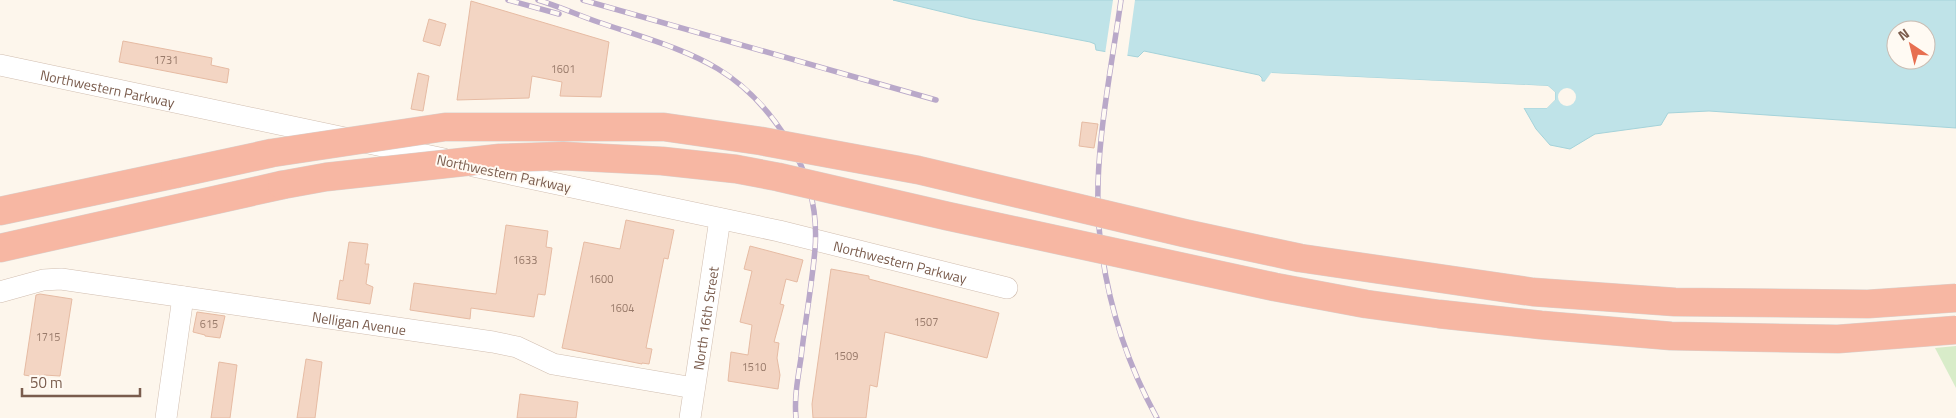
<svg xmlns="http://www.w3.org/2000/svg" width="1956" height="418" font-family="'Titillium Web',sans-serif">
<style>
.green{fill:#d8ecc9}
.water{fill:#bfe3e8;stroke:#a5d3da;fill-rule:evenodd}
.pier{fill:#fdf6ec}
.building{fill:#f3d5c3;stroke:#e6bba3}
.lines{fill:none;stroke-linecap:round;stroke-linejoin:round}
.minor-casing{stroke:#d1beb0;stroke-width:22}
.highway-casing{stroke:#dad1cd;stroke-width:29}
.minor{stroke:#fff;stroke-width:21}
.highway{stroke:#f7b7a3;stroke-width:28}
.rail-casing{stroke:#b9a8c9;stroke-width:5.5}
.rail{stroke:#fffaf3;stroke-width:4;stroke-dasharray:11;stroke-linecap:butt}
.highway-bridge-casing{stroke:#dad1cd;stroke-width:29;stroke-linecap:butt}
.highway-bridge{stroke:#f7b7a3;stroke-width:28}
.labels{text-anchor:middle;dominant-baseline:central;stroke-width:4;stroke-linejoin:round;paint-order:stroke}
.number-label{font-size:11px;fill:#987a6a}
.street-label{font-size:14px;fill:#7a5c4d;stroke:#fffaf3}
</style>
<rect width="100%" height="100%" fill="#fdf6ec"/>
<path class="green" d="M1956,346V388L1935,348Z"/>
<path class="water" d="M893,0H1956V128L1709,111L1668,113L1661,125L1595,134L1570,149L1550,145L1536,129L1524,108H1547L1555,100V92L1548,86L1272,73L1265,81H1262V78L1259,75L1144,51L1138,57L1096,50L1095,44L1090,42L972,19ZM1896,30H1926V60H1896Z"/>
<path class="pier" d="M1113,0H1135L1127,58L1105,54Z
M1271,73L1548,86L1555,92V100L1547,108H1522L1524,106H1546L1553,99L1552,93L1547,89L1272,76L1265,83V81Z
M1558 97a9 9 0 1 1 18 0a9 9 0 1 1-18 0Z"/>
<path class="building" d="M471,1L609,42L601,97L560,96L562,82L532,76L529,98L457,100Z
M429,19L446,24L440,46L423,41Z
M123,41L212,58L211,65L229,69L227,83L119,62Z
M418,73L429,76L423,111L411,109Z
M1082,122L1098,124L1094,148L1079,146Z
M626,220L674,230L668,259L664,258L646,348L652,349L649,364L642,363V364L562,348L584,242L620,249Z
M506,225L548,231L546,247L552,248L545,295L538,294L534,317L471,308L470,319L410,310L414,283L496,294Z
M349,242L368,244L365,264H369L366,284L373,287L370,304L337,299L340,280L343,281Z
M750,246L803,260L797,282L786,279L780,304L784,305L774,342L779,343L777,358L780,375L778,389L728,381L731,352L748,355L752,325L740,322L752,271L744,269Z
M831,269L869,276V279L999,313L987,358L885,332L877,387L870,385L866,418H813L812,404Z
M40,294L72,299L60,376L44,375L43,378L24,375L36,295Z
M197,312L225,316L220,338L205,336V335L193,332Z
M306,359L322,362L315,418H297Z
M219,362L237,365L230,418H211Z
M520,394L578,402L576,418H517Z"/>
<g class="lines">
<defs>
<g id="minor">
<path id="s1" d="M0,65L444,159"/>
<path id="s2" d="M473,166L779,231L1007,288"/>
<path id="s3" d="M0,292L43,280L61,279L493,342L517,347L553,364L694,388"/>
<path d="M166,418L183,297"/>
<path id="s4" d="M690,418L720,219"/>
</g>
<path id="highway" d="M0,211L175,174
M0,248L282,185"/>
</defs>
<use href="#minor" class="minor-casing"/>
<use href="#highway" class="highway-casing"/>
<use href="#minor" class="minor"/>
<use href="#highway" class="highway"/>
<defs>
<path id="rail" d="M508,0L559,14
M538,0C558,6 578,15 598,22C683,51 740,61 790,144C809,176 818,212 815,249C812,285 805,322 801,358C798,377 794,398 796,418
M583,0L936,100
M1121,0C1111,71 1093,156 1099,227C1105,295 1124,358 1157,418"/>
</defs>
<use href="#rail" class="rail-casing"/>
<use href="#rail" class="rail"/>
<defs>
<path id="highway-bridge" d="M175,174L272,153L445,127H664L761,141L918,170L1184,233L1300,258L1533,292L1675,302L1868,304L1956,298
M282,185L326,177L500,158L563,156L662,161L736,169L778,177L947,216L1275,287L1366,304L1439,314L1541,325L1671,336L1838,339L1956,330"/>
</defs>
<use href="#highway-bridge" class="highway-bridge-casing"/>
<use href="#highway-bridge" class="highway-bridge"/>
</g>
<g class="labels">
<g class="number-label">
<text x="166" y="60">1731</text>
<text x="563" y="69">1601</text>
<text x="525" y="260">1633</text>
<text x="601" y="279">1600</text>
<text x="622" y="308">1604</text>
<text x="926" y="322">1507</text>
<text x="209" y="324">615</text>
<text x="48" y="337">1715</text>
<text x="846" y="356">1509</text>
<text x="754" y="367">1510</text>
</g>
<g class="street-label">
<text stroke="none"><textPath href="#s1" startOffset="110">Northwestern Parkway</textPath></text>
<text transform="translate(504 173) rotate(12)">Northwestern Parkway</text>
<text stroke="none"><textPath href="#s2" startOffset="438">Northwestern Parkway</textPath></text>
<text stroke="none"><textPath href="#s4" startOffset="101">North 16th Street</textPath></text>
<text stroke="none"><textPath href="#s3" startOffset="364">Nelligan Avenue</textPath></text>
</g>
</g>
<g transform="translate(1911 45) rotate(325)"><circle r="24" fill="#fffaf3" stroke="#cabbb1"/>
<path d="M0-4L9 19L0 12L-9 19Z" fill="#e76f51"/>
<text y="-8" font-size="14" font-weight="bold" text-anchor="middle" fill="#7a5c4d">N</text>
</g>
<path d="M22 388v8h118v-8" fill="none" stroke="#7a5c4d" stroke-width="2.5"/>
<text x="30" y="388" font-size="15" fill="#7a5c4d" stroke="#fffaf3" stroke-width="4" paint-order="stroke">50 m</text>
</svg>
